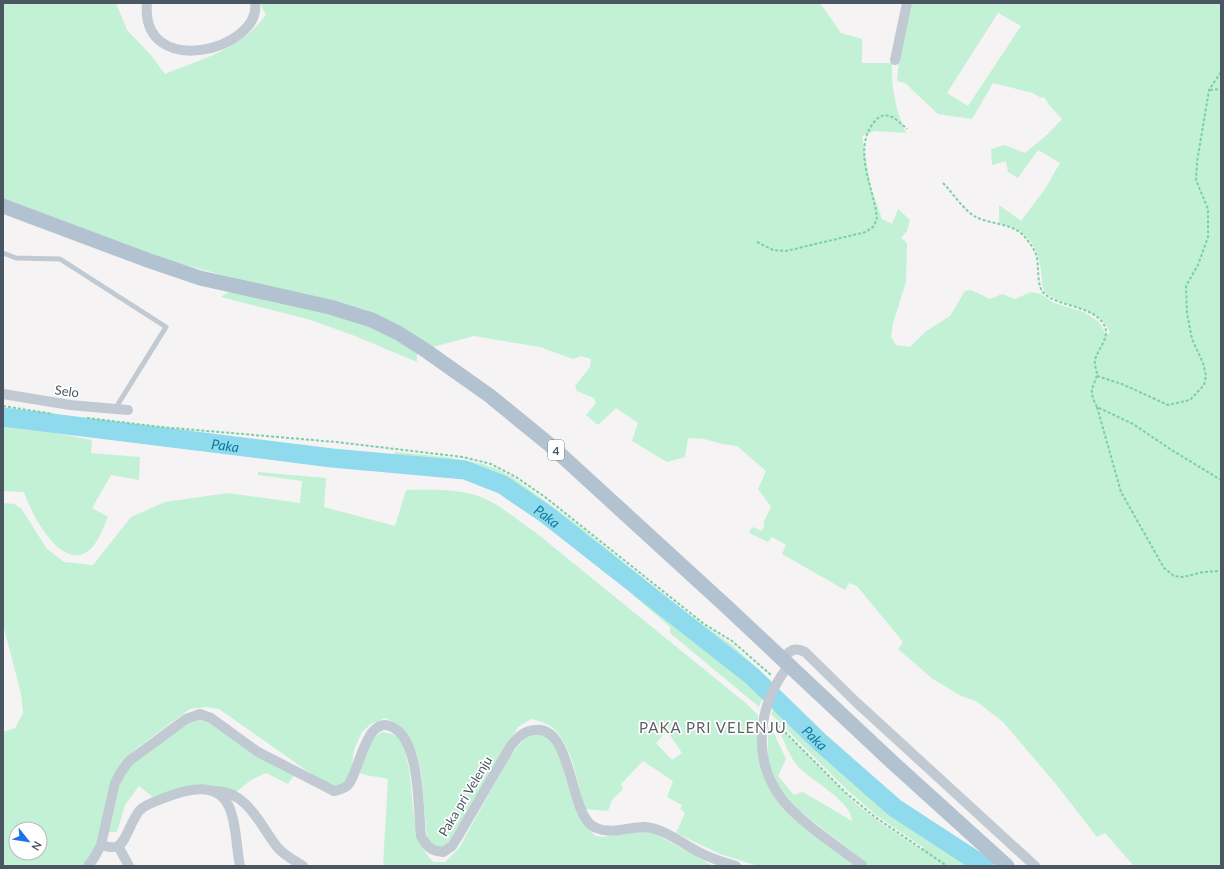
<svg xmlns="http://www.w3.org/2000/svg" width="1224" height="869" font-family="Lato,sans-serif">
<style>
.green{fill:#c3f1d5;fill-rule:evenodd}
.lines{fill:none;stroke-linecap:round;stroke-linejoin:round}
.river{stroke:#90daee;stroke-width:19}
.path{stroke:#7ad0a6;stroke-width:2;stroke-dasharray:3 2;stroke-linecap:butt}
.lane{stroke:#c1cad2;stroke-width:5}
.street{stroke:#c1cad2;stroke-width:10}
.primary{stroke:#b3c2d1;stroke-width:15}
.labels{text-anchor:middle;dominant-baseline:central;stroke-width:3.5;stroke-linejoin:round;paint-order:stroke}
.shield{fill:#fff;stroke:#808990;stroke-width:1}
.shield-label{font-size:12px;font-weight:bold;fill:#4a5661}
.street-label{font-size:13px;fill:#4a5661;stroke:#fff}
.water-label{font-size:14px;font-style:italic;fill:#0c7c9b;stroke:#fff}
.quarter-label{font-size:15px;letter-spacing:1px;fill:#5f6368;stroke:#fff}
</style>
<rect width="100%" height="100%" fill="#f5f3f3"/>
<path class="green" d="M3,3H116L127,30L150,54L165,74C203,58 240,50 266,15L260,3H820L841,33L862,39V63H892C891,88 896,111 906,133L875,131L862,136L871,188L882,219L892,224L898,209L910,220L907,231L901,238L907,243L906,282L893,323L891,337L896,345L910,347L925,332L950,316L965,291L971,290L990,299L1002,294L1015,299L1031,292L1041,294L1054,303L1084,312L1099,322L1106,334L1110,333C1102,313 1087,311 1068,304C1060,302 1053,297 1045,293C1042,287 1042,278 1041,271C1037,243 1027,230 999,223V205L1021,221L1045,189L1060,163L1038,150L1018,178L1008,172L1006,161L992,165L991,149L1005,145L1025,153L1048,134L1062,119L1050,106L1044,97L1041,98L1033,93L993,83L972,119L938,114L905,83L897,81L899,58L910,3H1221V866H1134L1105,833L1097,837L1055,783L1003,722L976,701L961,696L933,679L898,649L903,642L857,586L849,583L845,590L782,554L786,545L772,537L768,542L749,533L752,527L762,531L764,526V521L771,507L758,489L766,471L737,446L722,444L704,439L688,438L685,457L667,462L632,441L638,423L616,408L598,425L586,415L596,403L594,398L577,391L575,386L590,367L591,359L581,356L573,359L540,347L474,336L433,347L382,317L364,309L259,285L171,261L3,198ZM998,13L1021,26L968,106L947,93Z
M233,292L305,307L370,326L417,353V362L355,336L311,320L221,297L227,293Z
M3,423L92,440L91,453L140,457L139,480L111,475L92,508L108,517C103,528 97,547 85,553C58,567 30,511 24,492L3,491Z
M395,452L446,457L483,464L499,470L515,479L574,522L689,615L731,644L771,681L768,687L581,535L511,484L476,470L420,460L392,457Z
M258,472L326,478L324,507L395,526L406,490C431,490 459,488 483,498C501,505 518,521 535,532L748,705L758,715C757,735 757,759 764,778C775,808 831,845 857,866H758L720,854L676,833L685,813L680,809L682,805L667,797L673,781L643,761L621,784L623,789L612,800L608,811L585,809C578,785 572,746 554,729C548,723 539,721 531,719L518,727L447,845L440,851L430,847C417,805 435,739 385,718L371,724L362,732L354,750L351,772L342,786L330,787L219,709L206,707L190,709L137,748L121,763L100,840L84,866H3V732L15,728L23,713L21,694L3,624V503L14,504L21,508L47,549L64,562L93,565L131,517L165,502L228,493L300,503L302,481L258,475ZM667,731L682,753L672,760L656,743ZM16,829H40V853H16Z
M634,588L764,694L759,707L670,633V627L633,595Z
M775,705L806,738L863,790L975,866H871L788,802L778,788L768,760V727H771L786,759L778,776L794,795L803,792L852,821C850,798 808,780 796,764C789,755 785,743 780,733L783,731L856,804L882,824L920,849L924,848L876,815L846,789L771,714Z
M201,719L214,723L295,774L288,784L266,773L251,780L236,792C203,780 185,786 154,798L139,786L125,805L117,832H109L121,780L126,769L187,722Z
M382,732C389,733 399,735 403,742C406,747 406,755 407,760C416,795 407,834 433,862H445L459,848L510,756L525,738L538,734L548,737L560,755L567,784L579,815L595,836L605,837L618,832H652L713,866H383L388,779C378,776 369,777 360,773C364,757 366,740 382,732Z"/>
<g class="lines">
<path class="river" id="s1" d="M3,417L332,458L465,470L503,485L547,515L752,676L821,743L895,808L984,866"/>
<path class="path" d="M1210,90L1221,89
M943,183C953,193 962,208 974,216C988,224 1010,223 1022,234C1028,240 1033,247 1036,254C1040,265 1035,288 1046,295C1062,307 1091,306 1103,323C1112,336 1098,348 1095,360C1094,365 1097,370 1097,375C1096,381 1091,387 1092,393C1092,397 1095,403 1097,407L1133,424L1170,449L1221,480
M757,242L773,250L786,251L866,232L874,226L877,218C874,187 851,150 875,121C886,108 897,120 907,129
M1097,376L1122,384L1168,405L1190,400L1204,385L1206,376L1203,363L1192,339L1187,313L1186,286L1198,265L1208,237V209L1196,180L1197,162L1209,90L1221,72
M3,406L53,414
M1097,407L1121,492L1164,568L1174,576L1183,577L1203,572L1221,571
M87,418L161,427L336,442L463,457L491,464L516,477L545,497L704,624L732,641L771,675
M774,722L781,728L846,793L875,817L947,866"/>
<path class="lane" d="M3,253L16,258L60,259L166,327L115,409"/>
<path class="street" d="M147,3C140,81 262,50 255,3
M895,60L907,3
M3,394L70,405L128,410
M782,659C790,651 794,646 805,652L856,702L1035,866
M789,665C758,704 751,758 781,798C798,821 840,848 863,866
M217,791C248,792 261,827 278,848C284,855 295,861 303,866
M101,845C106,846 113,849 118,846C126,842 131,820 140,810C146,804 157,801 164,798C187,789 219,780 230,809C237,827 236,847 240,866
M118,846L129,866
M88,866L94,858L101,845L115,783L121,772L129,761L186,719L200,714L211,718L258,752L334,791C339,790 344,789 348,785C360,772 366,707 397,730C420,748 418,808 421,836C427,847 431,851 443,852L452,846L460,833L510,747C517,738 523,731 535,730C571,726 569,804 590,824C605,837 626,827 644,827C667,828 686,848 707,856C716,860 726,863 736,866"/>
<path class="primary" d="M3,206L150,261L200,278L330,307L372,320L398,333L425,350L490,396L550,445L727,607L891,761L1007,866"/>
</g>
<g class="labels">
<rect class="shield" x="548" y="440" width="16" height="20" rx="3"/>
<g class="shield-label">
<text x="556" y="450">4</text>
</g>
<g class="street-label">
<text transform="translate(67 391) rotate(8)">Selo</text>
<text transform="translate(465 796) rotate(-59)">Paka pri Velenju</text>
</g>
<g class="water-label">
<text stroke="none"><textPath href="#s1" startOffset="224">Paka</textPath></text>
<text stroke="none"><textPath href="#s1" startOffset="560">Paka</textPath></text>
<text stroke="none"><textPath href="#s1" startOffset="908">Paka</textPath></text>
</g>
<g class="quarter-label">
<text x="713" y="727">PAKA PRI VELENJU</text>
</g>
</g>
<rect width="1224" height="869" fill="none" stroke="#4a5661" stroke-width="8"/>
<g transform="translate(28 841) rotate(120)"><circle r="19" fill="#ffffff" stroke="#b7bbc0"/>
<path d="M0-3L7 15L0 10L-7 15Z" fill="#1a73e8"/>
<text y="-6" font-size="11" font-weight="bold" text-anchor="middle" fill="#4a5661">N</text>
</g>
</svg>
